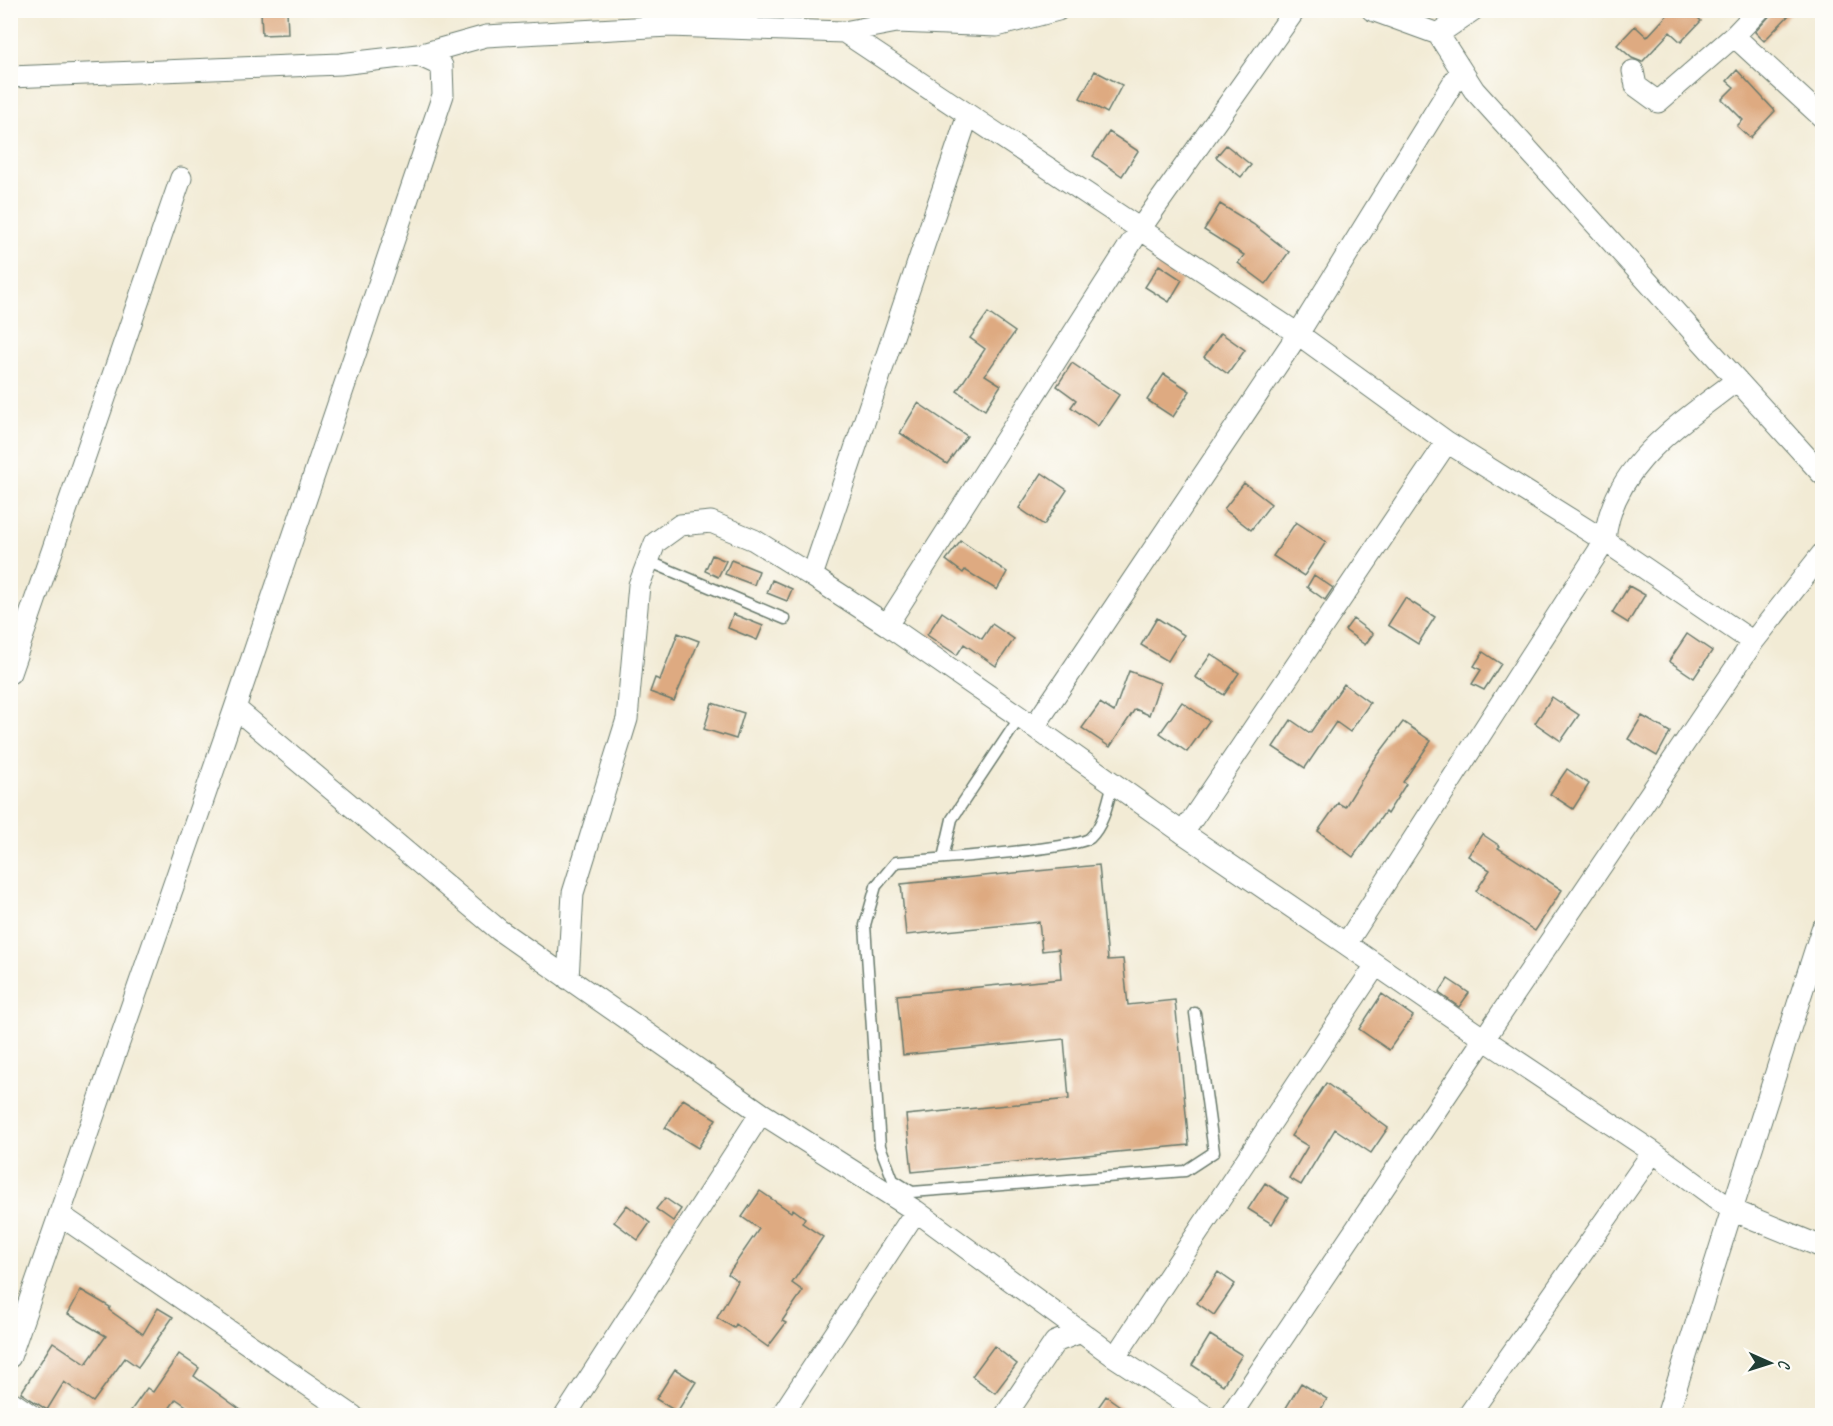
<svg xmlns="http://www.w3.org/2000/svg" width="1833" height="1426" font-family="Caveat,sans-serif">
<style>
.building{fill:#deaa81}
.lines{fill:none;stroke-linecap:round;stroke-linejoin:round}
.service-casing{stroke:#697a6c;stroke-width:13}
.minor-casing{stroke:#697a6c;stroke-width:23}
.service{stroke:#fff;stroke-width:10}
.minor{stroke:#fff;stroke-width:21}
</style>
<rect width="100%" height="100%" fill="#fdfcf7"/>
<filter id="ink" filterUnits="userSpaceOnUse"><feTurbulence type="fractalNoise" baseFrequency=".0167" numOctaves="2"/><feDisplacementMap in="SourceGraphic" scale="12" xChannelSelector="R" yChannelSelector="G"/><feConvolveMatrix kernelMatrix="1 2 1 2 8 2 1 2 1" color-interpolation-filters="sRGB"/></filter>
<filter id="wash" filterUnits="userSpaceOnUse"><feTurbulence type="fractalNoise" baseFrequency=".008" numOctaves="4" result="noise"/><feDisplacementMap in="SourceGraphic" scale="24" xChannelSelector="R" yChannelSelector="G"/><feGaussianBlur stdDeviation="1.35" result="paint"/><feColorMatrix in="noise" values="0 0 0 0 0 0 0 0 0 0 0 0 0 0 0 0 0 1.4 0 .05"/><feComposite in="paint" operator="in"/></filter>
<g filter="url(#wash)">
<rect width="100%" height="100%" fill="#f2ebd5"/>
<g id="blocks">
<path class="building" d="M261,10H287L288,34L262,35Z
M1672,10H1691L1701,21L1681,42L1670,32L1642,62L1632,58L1617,45L1635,26L1647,37Z
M1775,10H1794L1764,41L1755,32Z
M1737,70L1775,111L1750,138L1737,126L1743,120L1722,99L1734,87L1727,81Z
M1095,71L1122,85L1107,113L1080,98Z
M1109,132L1138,151L1122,176L1093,156Z
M1226,145L1251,165L1241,177L1216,157Z
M1220,204L1253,224L1289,252L1266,284L1238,263L1244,255L1204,230Z
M1159,265L1182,280L1169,302L1145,287Z
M988,313L1015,332L985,375L1001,385L985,410L957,391L985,349L970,338Z
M1221,333L1245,350L1228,374L1204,357Z
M1072,363L1119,395L1098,426L1071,407L1076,400L1057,386Z
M1164,374L1190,391L1173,417L1147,400Z
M918,403L967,436L947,464L900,433Z
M1042,473L1067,490L1044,525L1019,508Z
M1244,483L1271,504L1251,530L1224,509Z
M1296,522L1326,542L1304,576L1273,556Z
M961,541L1007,572L997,590L965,570L963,573L946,560Z
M712,555L726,561L718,577L705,571Z
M731,560L759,571L754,585L725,574Z
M1314,575L1333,588L1325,600L1307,587Z
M772,580L792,589L787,601L767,593Z
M1629,586L1645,595L1628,623L1612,613Z
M1405,598L1435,617L1418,644L1388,625Z
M942,612L982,639L992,624L1014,639L996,666L964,644L957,655L927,635Z
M733,614L763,626L757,640L728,628Z
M1157,618L1184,635L1168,661L1141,645Z
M1353,619L1373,634L1365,645L1345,630Z
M678,633L699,641L674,701L650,692L655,678L660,680Z
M1687,634L1712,651L1694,678L1669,661Z
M1483,652L1501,664L1484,690L1472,684L1481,670L1474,666Z
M1211,654L1239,673L1224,695L1195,677Z
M1129,671L1160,683L1149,715L1135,709L1110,747L1082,728L1100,703L1114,712Z
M1344,684L1370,703L1350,732L1336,722L1305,768L1273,747L1291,720L1310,733Z
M1552,697L1579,715L1561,741L1535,723Z
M1182,702L1209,721L1187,752L1160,733Z
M712,703L744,713L736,739L704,729Z
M1642,716L1670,732L1657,756L1628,739Z
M1403,722L1431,741L1403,782L1406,784L1387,814L1385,812L1353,857L1318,831L1338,803L1345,807L1372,763Z
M1567,769L1589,784L1573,809L1550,794Z
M1482,834L1500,846L1498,848L1562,890L1535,931L1476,891L1490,870L1468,856Z
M1099,865L1108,960L1123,959L1128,1005L1175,1000L1189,1145L912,1172L906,1115L1069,1099L1064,1039L903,1055L897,995L1061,979L1059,949L1042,951L1039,922L906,935L901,884Z
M1448,979L1469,993L1459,1007L1439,993Z
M1382,994L1413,1016L1389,1050L1359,1029Z
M1326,1083L1388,1128L1371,1153L1335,1129L1301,1185L1289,1178L1308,1146L1291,1136Z
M683,1099L716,1119L698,1148L665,1128Z
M1265,1183L1288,1198L1272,1224L1248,1209Z
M760,1191L791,1212L793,1209L805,1218L802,1223L823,1237L792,1283L803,1291L782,1321L786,1323L768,1347L736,1324L734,1328L717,1318L738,1281L728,1274L759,1229L742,1217Z
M665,1198L681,1209L673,1221L656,1209Z
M627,1205L650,1223L638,1240L614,1222Z
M1218,1272L1235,1284L1214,1315L1197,1303Z
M81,1290L110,1307L109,1310L143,1334L158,1308L173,1317L138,1367L125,1358L93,1402L64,1382L47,1410L21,1393L53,1342L86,1364L106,1336L68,1314Z
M1210,1335L1242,1355L1223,1385L1192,1365Z
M994,1346L1017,1364L995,1393L972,1376Z
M179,1354L199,1368L194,1376L249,1416H201L176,1399L164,1416H127L147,1388L153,1392Z
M675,1369L696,1382L677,1412L656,1399Z
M1301,1383L1327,1399L1317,1416H1281Z
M1106,1396L1134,1416H1092Z"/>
</g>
</g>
<g filter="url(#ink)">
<use href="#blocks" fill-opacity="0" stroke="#697a6c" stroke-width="1.5"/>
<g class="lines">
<defs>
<path id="service" d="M648,561L785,619
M1113,783C1108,801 1104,825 1090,838C1077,849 924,860 896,862L876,886L865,925L880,1146L893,1180L912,1192L1185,1171L1214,1152L1195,1013
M943,858L952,819L1020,717"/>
<path id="minor" d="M1372,10L1438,34L1474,90L1822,474
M669,26L844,32L897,22L997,26L1058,10
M844,32L1140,229L887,625L812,576L968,115
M1438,34L1473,10
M1734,36L1759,10
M418,55L486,36L669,26L752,10
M1633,71L1636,86L1658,102L1734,36L1822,117
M10,77L340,64L418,55L442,66L443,95L235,708L10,1357
M887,625L1034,727L1298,334L1140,229L1295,10
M1753,642L1822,554
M10,673L181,178
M235,708L499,930L761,1113L916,1211L1115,1357L1376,965
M1034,727L1183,833L1447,442L1298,334L1461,70
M1183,833L1346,944L1605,541L1447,442
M1822,929L1732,1210L1822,1247
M1346,944L1484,1039L1753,642L1605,541C1610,466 1683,422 1737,380
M568,979L573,893L627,719L639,585L655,543L680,525L711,522L754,540L812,576
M1653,1152L1732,1210L1667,1416
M60,1215L353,1416
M1115,1357L1205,1416
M10,1401L32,1416
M565,1416L761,1113
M781,1416L916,1211
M1005,1416L1055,1342L1081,1332
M1230,1416L1484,1039L1653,1152L1468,1416"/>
</defs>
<use href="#service" class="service-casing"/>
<use href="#minor" class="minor-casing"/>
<use href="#service" class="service"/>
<use href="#minor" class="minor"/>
</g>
</g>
<rect width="1833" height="1426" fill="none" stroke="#fdfcf7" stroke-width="36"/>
<g transform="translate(1770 1363) rotate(93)" stroke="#fdfcf7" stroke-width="4.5" paint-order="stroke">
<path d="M0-4.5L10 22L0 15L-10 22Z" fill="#1f3d34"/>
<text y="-9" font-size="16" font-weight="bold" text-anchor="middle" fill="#1f3d34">С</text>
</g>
</svg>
